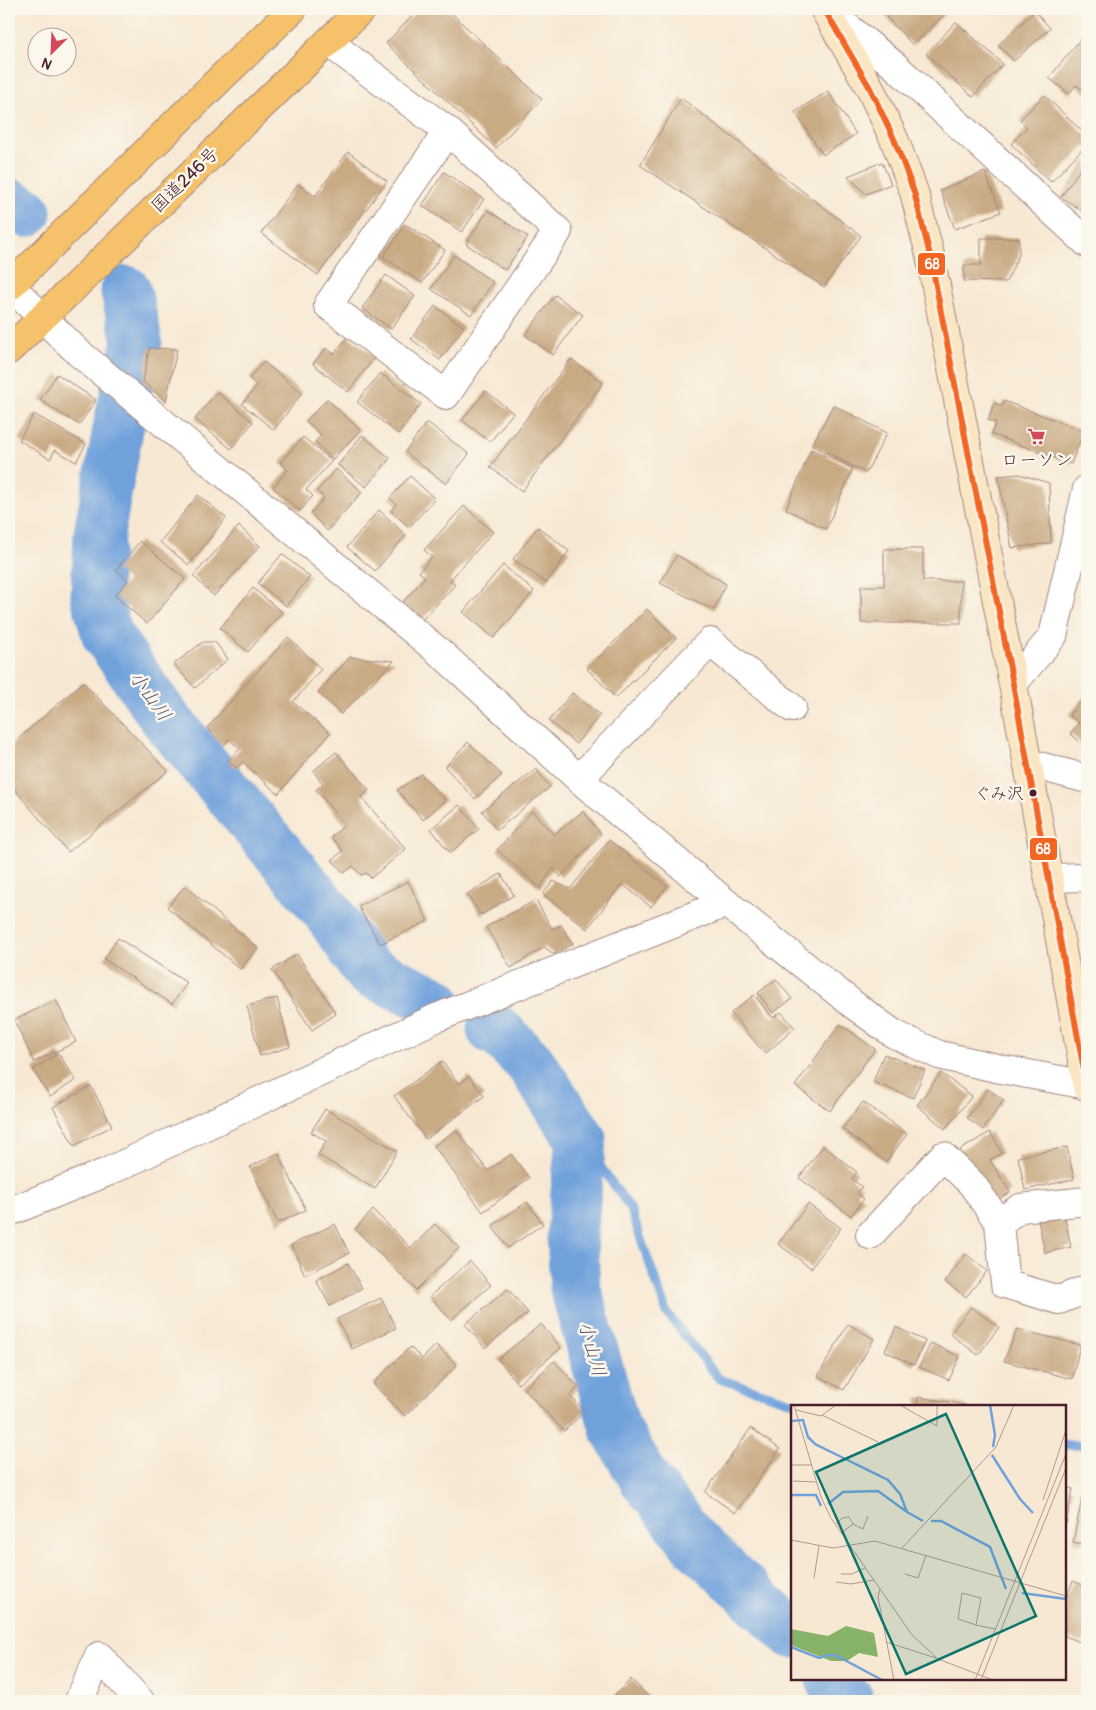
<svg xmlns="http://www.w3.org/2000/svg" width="1096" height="1710" font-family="Pangolin,'Klee One',sans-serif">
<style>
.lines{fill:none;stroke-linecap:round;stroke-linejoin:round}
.stream{stroke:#70a1db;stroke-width:9}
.river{stroke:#70a1db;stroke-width:51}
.building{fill:#c8aa83}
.minor-casing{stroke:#a0847f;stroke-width:30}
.secondary-casing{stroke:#a0847f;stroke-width:30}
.trunk-casing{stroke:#a0847f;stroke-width:30}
.minor{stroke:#fff;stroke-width:28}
.secondary{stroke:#fbe6c4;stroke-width:28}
.trunk{stroke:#f5c16b;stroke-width:28}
.bus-1-casing{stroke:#fbf7ec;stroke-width:10}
.bus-1{stroke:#f26522;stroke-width:6}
.bus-dot{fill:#4a1f2b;stroke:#fbf7ec;stroke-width:2}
.labels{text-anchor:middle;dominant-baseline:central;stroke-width:5;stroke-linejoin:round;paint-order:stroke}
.bus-label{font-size:17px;fill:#4a1f2b;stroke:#fbf7ec;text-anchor:end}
.street-label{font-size:18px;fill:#4a1f2b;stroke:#fbf7ec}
.poi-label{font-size:18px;fill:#4a1f2b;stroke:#fbf7ec}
.water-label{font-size:19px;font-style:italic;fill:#595371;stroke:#fbf7ec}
.inset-river{fill:none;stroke:#70a1db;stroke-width:2.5}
.inset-road{fill:none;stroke:#b29890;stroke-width:1}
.view{fill:#0f766e;fill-opacity:0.15;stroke:#0f766e;stroke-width:2.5}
.inset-edge{fill:none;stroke:#4a1f2b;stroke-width:2.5}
.line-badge{stroke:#fbf7ec;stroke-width:2}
.badge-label{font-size:14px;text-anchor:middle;font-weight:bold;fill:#fff}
</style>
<rect width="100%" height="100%" fill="#fbf7ec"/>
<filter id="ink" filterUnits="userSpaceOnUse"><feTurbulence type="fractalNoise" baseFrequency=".02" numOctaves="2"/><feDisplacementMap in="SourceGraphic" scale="10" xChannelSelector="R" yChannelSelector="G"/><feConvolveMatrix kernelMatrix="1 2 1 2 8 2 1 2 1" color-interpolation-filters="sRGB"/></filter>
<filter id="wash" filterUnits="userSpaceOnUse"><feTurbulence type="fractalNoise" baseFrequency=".0096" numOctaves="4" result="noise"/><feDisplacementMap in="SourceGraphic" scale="20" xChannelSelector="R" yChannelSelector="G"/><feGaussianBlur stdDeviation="1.12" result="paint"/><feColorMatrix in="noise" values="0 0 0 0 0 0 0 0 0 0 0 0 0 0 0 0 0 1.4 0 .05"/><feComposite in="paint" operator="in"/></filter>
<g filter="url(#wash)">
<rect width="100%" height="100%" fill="#f7e8d3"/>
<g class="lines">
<path class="stream" d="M581,1139L630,1208L667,1313L719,1379L805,1406
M1065,1445H1087"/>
<path class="river" d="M9,203L26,212
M126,291L137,341L119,424L99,534L96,596L107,635L164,717L327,911L368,971L436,1002
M492,1029L498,1031L530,1063L581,1139L572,1234L575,1287L615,1428L645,1480L695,1543L792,1633
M831,1679L849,1701"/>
</g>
<g id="blocks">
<path class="building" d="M419,9H447L542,99L496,148L386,43Z
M894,9H950L913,45L886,17Z
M1035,11L1050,28L1014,61L998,45Z
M956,22L1003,64L973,97L926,54Z
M1083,36L1087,39V94L1076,85L1069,94L1049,78Z
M828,91L856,134L823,155L795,112Z
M1044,95L1087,136V144L1051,182L1011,144L1027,127L1020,120Z
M681,98L861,236L824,287L640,165Z
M348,152L387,181L318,275L261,233L298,184L315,196Z
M1087,159V214L1061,197Z
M882,162L891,184L866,194L848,176Z
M444,172L484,199L462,232L422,206Z
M985,172L1001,212L955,229L940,190Z
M488,210L528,237L505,270L466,244Z
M405,224L445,250L422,283L383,257Z
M981,238H1019V255L1006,282L964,281V265H981Z
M454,255L493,282L471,315L431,289Z
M386,275L415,296L391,329L362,308Z
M555,295L583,315L553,355L525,335Z
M435,306L464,327L440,360L411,339Z
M348,336L375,357L348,392L313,364L326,348L334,354Z
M149,348L177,349L166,401L143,382Z
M571,359L603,383L522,491L490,467Z
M264,362L302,393L274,430L242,404L257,386L249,378Z
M380,373L421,404L398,434L357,402Z
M57,374L96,400L79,425L40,400Z
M486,391L513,413L490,442L462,420Z
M217,392L253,422L231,449L195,419Z
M327,399L360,430L333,459L315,442L321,435L306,421Z
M1004,401L1084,431L1071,464L991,434L996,423L988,420L994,403L1002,406Z
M833,405L887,433L866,473L812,445Z
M34,414L86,444L76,462L55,450L50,459L19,440Z
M427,422L469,454L446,484L405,452Z
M362,435L390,458L366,487L338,465Z
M303,437L332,461L306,490L313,496L300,511L273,487L288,470L280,463Z
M811,449L853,468L826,529L786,509Z
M336,469L362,492L327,531L311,513L324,498L317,491Z
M1019,474L1049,483L1051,543L1012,548L998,476Z
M410,476L435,499L409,527L391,511L396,504L390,498Z
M198,495L226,518L189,565L160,542Z
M464,506L493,532L450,580L455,585L420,622L401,604L425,577L419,572L432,557L424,550Z
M379,510L406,535L375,571L347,547Z
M239,526L260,546L214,596L193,576Z
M538,527L569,551L546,583L513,559Z
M140,541L185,579L147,624L115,596L128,580L116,570Z
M884,549H923V581H961V623H861V586H884Z
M282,554L310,577L286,606L258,583Z
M677,555L726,584L714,610L660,583Z
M503,565L534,591L494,638L463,612Z
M253,588L282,612L248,652L220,628Z
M647,609L676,638L616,698L587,669Z
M288,637L321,669L293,702L330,733L278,794L243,762L236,768L228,760L240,749L229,739L224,745L207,728Z
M203,642H215L228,659L195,688L174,664Z
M350,657L394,661L341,714L318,693Z
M83,682L168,771L68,852L9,783V747Z
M572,693L600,715L576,744L549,721Z
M1086,695L1087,697V748L1070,733L1079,723L1069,715Z
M468,742L502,775L475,799L445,767Z
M336,752L369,790L361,797L406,849L371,878L366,873L361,875L353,866L344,873L332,860L343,851L331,837L345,825L316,790L323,784L313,771Z
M536,769L550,787L497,830L482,811Z
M421,774L445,800L423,820L397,790Z
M459,805L479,829L450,853L431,829Z
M532,811L554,835L583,811L601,834L561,877L553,868L540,888L497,850Z
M609,840L667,886L651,907L622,884L587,929L543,894L553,881L570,889Z
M501,874L514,895L481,915L467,894Z
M408,881L428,921L380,944L358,906Z
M185,886L258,948L240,969L167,907Z
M536,900L552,929L561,925L573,944L554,954L544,947L511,968L486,927Z
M118,938L187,983L172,1004L104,959Z
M297,954L336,1014L312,1030L272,970Z
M776,979L792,999L773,1013L758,993Z
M754,995L773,1018L781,1012L795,1028L765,1054L731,1013Z
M277,998L290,1047L260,1056L247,1006Z
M56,1000L76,1042L34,1062L14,1020Z
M840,1024L875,1049L830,1111L795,1086Z
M58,1053L76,1080L50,1097L33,1070Z
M884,1054L925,1070L913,1098L873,1082Z
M442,1061L459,1084L469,1076L484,1096L426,1139L394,1096Z
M941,1073L972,1096L945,1129L917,1105Z
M91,1086L112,1126L74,1146L53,1107Z
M988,1089L1004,1100L983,1130L967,1118Z
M863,1102L907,1134L886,1162L842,1129Z
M325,1109L397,1151L375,1189L318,1155L326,1141L311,1132Z
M456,1130L488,1171L511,1154L529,1178L483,1212L434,1146Z
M990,1132L1002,1153L990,1160L1010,1192L993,1203L960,1150Z
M823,1146L857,1172L852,1179L862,1187L857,1193L864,1199L851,1216L799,1178Z
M1067,1147L1074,1179L1025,1190L1018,1157Z
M278,1153L306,1210L278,1223L250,1167Z
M527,1202L543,1224L508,1248L492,1226Z
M808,1204L841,1228L811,1268L778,1244Z
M373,1210L411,1248L435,1224L459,1248L416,1290L355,1229Z
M1064,1214L1071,1247L1045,1253L1038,1219Z
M335,1224L349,1253L305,1275L291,1245Z
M966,1254L987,1271L966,1297L945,1282Z
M470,1261L491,1285L451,1320L430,1296Z
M348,1263L362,1288L330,1306L316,1280Z
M508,1289L528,1313L485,1348L465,1324Z
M381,1298L396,1328L352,1349L337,1319Z
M971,1307L999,1327L978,1355L950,1334Z
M541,1324L561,1348L518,1384L498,1359Z
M848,1324L874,1339L844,1390L818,1376Z
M896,1327L925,1341L914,1365L885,1351Z
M1017,1329L1080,1345L1072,1379L1004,1361Z
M931,1343L960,1357L949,1380L919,1367Z
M436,1345L457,1365L405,1416L373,1384L410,1347L422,1359Z
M554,1361L579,1387L570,1396L585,1411L564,1431L524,1389Z
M918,1397L966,1405V1406H917Z
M751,1428L780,1449L735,1513L705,1492Z
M1065,1487L1073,1489L1066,1524H1065Z
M1082,1498L1087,1499V1545L1073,1542Z
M1073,1581L1087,1587V1631L1082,1643L1065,1636V1601Z
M631,1679L653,1701H609Z"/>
</g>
</g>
<g filter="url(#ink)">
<use href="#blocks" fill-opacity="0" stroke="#a0847f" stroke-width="1"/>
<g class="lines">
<defs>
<path id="minor" d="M825,9L895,66L1087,243
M328,42L448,131L558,231L446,395L328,305L448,131
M10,286L79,353L444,656L579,779L726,903L855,1006L894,1034L939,1055L1001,1069L1087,1085
M1013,684L1053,636L1087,489
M1028,763L1087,779
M579,779L710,642L792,708
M1049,878L1087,877
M9,1212L107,1172L436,1018L726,903
M999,1223L1020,1208L1087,1201
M870,1235L943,1156L972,1184L999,1223L1005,1284L1059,1300L1087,1289
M79,1701L99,1656L140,1701"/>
<path id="secondary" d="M824,9L870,88L895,141L914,192L930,255L1013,684L1087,1087"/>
<path id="trunk" d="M9,287L222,77L293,9
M9,350L362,9"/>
</defs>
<use href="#minor" class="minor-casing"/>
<use href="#secondary" class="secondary-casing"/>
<use href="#trunk" class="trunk-casing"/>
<use href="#minor" class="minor"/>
<use href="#secondary" class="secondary"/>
<use href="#trunk" class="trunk"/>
<defs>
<path id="bus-1" d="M824,9L870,88L895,141L914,192L930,255L1013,684L1087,1087"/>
</defs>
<use href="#bus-1" class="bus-1-casing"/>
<use href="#bus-1" class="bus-1"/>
</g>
</g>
<defs>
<symbol id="supermarket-bare" viewBox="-9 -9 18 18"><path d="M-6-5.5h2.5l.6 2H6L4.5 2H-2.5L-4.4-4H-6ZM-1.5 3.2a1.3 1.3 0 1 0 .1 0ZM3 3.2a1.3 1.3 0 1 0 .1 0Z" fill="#d1495b" stroke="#fbf7ec" stroke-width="2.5" paint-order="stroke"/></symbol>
</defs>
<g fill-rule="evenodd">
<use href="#supermarket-bare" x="1024" y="424" width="25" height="25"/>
</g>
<circle class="bus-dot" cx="1033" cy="793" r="4.5"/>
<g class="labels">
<g class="bus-label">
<text x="1024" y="793">ぐみ沢</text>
</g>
<g class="street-label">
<text transform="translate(185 180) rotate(-44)">国道246号</text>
</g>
<g class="poi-label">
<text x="1037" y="460">ローソン</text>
</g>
<g class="water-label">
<text transform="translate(150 696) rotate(54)">小山川</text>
<text transform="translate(592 1349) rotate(74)">小山川</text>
</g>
</g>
<g transform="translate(791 1405)">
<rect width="275" height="275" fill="#f7e8d3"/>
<path d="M55,221L83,228L87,252L68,248L56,256H40L0,240V224L37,231Z" fill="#86b269"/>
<path class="inset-river" d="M199,0L204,30L202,42M0,16L12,15L17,32L24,39L97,75L109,89L116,107L132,116M201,50L229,94L242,108M0,90H25L30,101M37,99L52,87L87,86L116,107M140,116H150L199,142L215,184M231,188L275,194M0,242L28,253L38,250L46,251L91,275"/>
<path class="inset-road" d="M3,0L30,92L40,113L121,230L147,254L202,275M109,0L146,21V0M5,5L30,11L45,0M31,10L87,37M0,60H21M2,76L25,77M252,95L275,25M44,120L51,113L58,112L62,119L72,124L77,111M50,128L62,119M0,135L42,143L84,136L275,191M111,143L205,42L223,0M50,169H61L74,163M114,169L127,173L135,150M23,173L28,141M45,177L60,179L83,175M89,184L87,192L103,275M185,220L190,193L171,188L167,214L185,220L204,224M95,237L145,253M184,275L275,49M190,275L275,63"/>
<path class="view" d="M155,9L245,211L115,269L25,67Z"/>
<rect width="275" height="275" class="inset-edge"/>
</g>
<g class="line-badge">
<rect x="917" y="252" width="29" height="24" rx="5" fill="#f26522"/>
<rect x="1029" y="837" width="29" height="24" rx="5" fill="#f26522"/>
</g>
<g class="badge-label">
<text x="932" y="269">68</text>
<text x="1043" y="854">68</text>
</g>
<rect width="1096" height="1710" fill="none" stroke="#fbf7ec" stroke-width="30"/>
<g transform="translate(52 52) rotate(204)"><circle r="24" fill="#fbf7ec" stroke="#b4a19f"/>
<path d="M0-4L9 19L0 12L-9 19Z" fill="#d1495b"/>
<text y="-8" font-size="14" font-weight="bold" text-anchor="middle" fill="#4a1f2b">N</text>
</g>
</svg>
